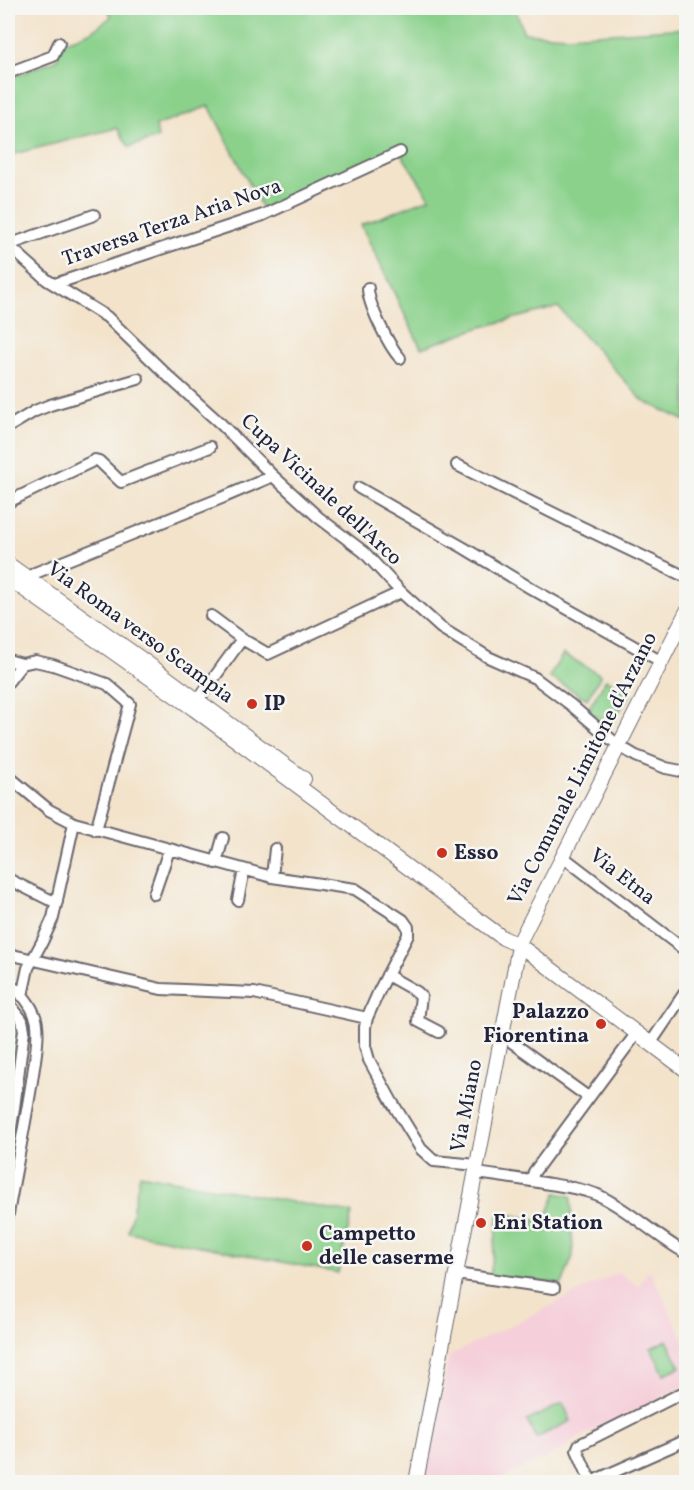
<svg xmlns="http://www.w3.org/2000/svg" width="694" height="1490" font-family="Vollkorn,serif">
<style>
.built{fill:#f5cfda}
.green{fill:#8bd18c;stroke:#567a64;stroke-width:1.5}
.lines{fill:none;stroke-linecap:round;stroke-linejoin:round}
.minor-casing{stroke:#6b666d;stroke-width:14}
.major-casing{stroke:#6b666d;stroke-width:16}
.minor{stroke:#fff;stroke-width:10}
.major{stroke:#fff;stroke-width:14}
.poi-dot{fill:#c8321e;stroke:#f6f6f2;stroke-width:2}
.labels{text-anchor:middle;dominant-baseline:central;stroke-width:5;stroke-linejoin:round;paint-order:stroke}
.street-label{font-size:21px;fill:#22223b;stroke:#f6f6f2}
.poi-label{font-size:21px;font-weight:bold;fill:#22223b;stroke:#f6f6f2;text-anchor:start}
</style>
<rect width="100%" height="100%" fill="#f6f6f2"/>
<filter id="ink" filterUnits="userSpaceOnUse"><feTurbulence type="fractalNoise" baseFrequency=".0167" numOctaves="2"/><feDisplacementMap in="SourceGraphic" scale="12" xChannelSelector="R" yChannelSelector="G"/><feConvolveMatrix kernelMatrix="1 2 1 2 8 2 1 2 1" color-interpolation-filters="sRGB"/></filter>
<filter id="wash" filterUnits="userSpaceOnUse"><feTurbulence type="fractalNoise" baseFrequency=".008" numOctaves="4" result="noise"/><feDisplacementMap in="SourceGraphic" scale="24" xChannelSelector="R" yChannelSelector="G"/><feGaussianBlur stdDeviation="1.35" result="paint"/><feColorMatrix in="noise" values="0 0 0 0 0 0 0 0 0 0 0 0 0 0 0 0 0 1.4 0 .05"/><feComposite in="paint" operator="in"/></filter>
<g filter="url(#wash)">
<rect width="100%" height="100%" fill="#f3e3cb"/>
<path class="built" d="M650,1270L686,1344V1385L568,1443L569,1446L494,1482H425L449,1356L619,1272L638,1286Z"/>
<path class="green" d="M108,8H515L524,33L567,36L686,28V421L643,401L558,307L478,328L421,348L361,225L430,198L400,152L263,210L209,106L156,126L158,138L129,147L117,128L13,154L8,134V79L56,60L64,42L92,31L111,17Z
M563,654L601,675L587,699L549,677Z
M606,679L630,694L611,725L587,711Z
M8,1003L24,1030L8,1121L9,1048Z
M140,1174L352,1213L338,1273L128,1232Z
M556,1193L571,1196L573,1256L562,1284L490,1277L499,1212L544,1222Z
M667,1340L680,1367L664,1374L651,1348Z
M563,1403L571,1421L536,1438L527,1421Z"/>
</g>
<g filter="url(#ink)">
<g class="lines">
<defs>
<path id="minor" d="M8,73L53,56L59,43
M8,245L47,280L107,317L170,378L221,424L273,476L318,517L364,552L401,592L441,628L488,657L535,678L571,705L619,746L636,756L666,768L686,772
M8,245L94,215
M55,284L263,215L400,152
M368,288C368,305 389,346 400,358
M8,427L35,411L50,405L138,379
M457,465L569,521L686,577
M359,488L464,548L532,589L662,662
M8,502L95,460L99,461L121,482L210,447
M27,578L35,573L224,497L273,476
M211,616L242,639
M8,660L22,664L8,682
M22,664L35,661L53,665L107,684L130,704L96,830
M198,700L242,639L268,654L401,592
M8,776L49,810L74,823L272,877L355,889L403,920L408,927V935L379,991L367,1018L365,1027V1046L369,1060L392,1102L421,1149L434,1161L477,1165
M562,856L686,951
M216,863L223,838
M272,877L275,849
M8,879L48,899L57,902
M154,894L169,850
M238,900L244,870
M8,954L161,989L254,993L367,1018
M387,975L417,992L421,996L418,1021L439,1032
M8,985C21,990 32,1006 36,1019C40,1033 35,1060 33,1074C26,1121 16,1168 8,1214
M22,996L28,968L42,942L53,918L74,823
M8,1002L22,1020L24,1030L14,1108L8,1147
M502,1035L588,1097
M650,1044L686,991
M476,1173C498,1176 521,1179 544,1183C562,1186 581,1188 598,1195C630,1210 655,1236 686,1253
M531,1181L534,1172L636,1034
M456,1274L554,1288
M591,1482L577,1450L579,1445L686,1391
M591,1482L686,1440"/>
<path id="major" d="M8,564L147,663L304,779
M8,578L194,709L503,938L519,945L686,1070
M416,1482L520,941L686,613"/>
</defs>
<use href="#minor" class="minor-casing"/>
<use href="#major" class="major-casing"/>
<use href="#minor" class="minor"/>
<use href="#major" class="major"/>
</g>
</g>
<g class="poi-dot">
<circle cx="252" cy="704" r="6"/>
<circle cx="442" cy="853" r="6"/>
<circle cx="601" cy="1024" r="6"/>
<circle cx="481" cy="1223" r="6"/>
<circle cx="307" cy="1246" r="6"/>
</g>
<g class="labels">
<g class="street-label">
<text transform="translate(172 223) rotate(-19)">Traversa Terza Aria Nova</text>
<text transform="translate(321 490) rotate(43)">Cupa Vicinale dell'Arco</text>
<text transform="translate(140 633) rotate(36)">Via Roma verso Scampia</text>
<text transform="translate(583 769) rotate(-63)">Via Comunale Limitone d'Arzano</text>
<text transform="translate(622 877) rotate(38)">Via Etna</text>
<text transform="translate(467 1106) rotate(-79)">Via Miano</text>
</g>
<g class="poi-label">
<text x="264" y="704">IP</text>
<text x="454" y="853">Esso</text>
<text x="589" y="1012" text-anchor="end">Palazzo<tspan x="589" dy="24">Fiorentina</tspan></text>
<text x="493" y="1223">Eni Station</text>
<text x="319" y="1234">Campetto<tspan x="319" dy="24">delle caserme</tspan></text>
</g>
</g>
<rect width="694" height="1490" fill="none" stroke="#f6f6f2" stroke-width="30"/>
</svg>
